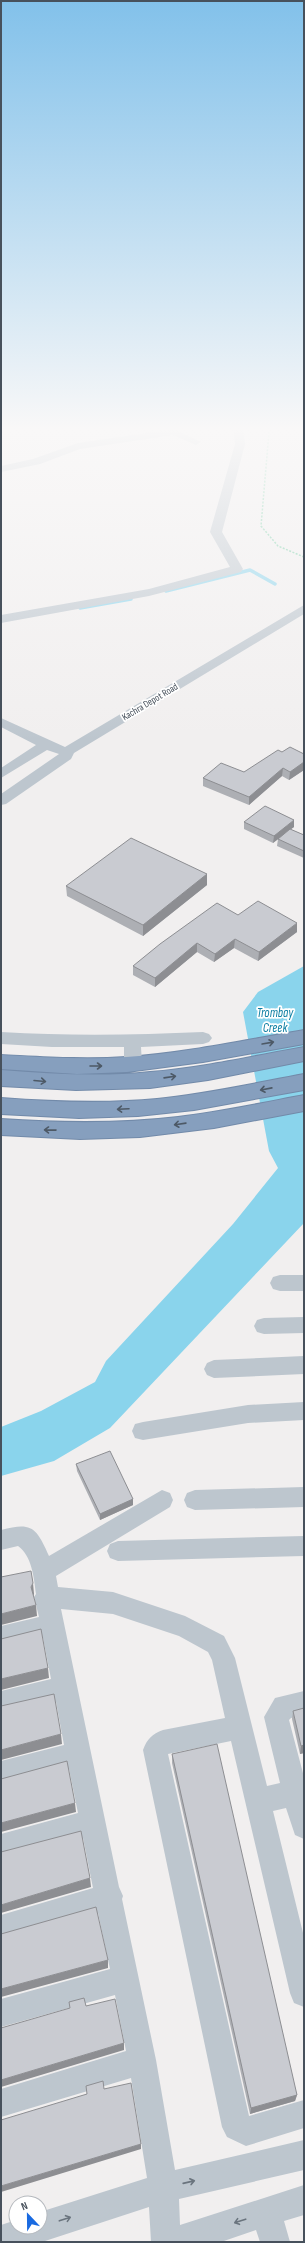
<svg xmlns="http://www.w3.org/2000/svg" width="305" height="2243" font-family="'Sofia Sans Condensed',sans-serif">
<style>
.water{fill:#8ad4ec}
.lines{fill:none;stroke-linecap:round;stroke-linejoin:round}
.stream{stroke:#8ad4ec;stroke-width:3.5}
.highway-casing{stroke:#728aa9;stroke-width:2}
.path{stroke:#75cda4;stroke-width:1.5;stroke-dasharray:2 1.5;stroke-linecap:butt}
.minor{fill:#bdc6ce;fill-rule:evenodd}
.highway{fill:#869fbe;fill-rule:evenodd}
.wall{fill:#adafb4}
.shaded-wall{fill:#8d8e92}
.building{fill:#c9cbd1;stroke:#8d8e92}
.oneway{stroke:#4d5966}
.oneway2{stroke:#6a747e}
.labels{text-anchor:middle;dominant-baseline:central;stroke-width:3.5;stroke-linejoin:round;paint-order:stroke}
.far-street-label{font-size:10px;fill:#47515c;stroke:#fff}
.water-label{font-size:13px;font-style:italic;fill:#0c7ea2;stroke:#fff}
</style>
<rect width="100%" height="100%" fill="#f1efef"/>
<path class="water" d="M304,966V1223L110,1428L54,1461L1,1476V1427L41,1411L95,1382L106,1361L233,1224L278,1168L269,1151L243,1012L258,992Z"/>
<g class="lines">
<path class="stream" d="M166,591L250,570L275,584
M80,608L131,599"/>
<defs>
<path id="highway" d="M304,1030V1044L203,1062L127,1072L77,1074L1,1069V1055C43,1057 84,1060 126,1057C186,1053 245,1040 304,1030Z
M304,1047V1061L208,1080L150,1088L76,1090L1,1086V1070C51,1074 101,1077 150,1072C202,1068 253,1056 304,1047Z
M304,1074V1090L194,1110L138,1116L79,1118L1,1114V1098C53,1102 105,1104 157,1099C206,1094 255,1083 304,1074Z
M304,1095V1111L214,1128L140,1137L80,1139L1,1135V1119C60,1123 119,1124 178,1117C220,1112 262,1103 304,1095Z"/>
</defs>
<use href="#highway" class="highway-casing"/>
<path class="path" d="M265,426L269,432L261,526L278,546L304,557"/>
<path class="minor" d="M233,426H243L245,444L222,532L243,569L241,572L149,596L1,623V615L149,589L230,567L210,532L235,444Z
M174,429L201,442L196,445L173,435L80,449L40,464L1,472V466L33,459L78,443Z
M304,605V614L74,753L71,759L6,804L1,805V794L59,754L47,750L1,778V768L36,745L1,727V718L65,747Z
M1,1032C69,1036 135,1035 203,1032L209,1034L212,1038L209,1042L203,1044L141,1047L142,1064L139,1068L133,1070L127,1068L124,1064V1047H52L1,1044Z
M280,1275H304V1291H280L273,1289L270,1283L273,1277Z
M304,1317V1333L264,1334L257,1332L254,1326L257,1320L264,1318Z
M304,1356V1374L214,1378L207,1375L204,1369L207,1363L214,1360Z
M304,1402V1420L248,1423L143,1440L135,1438L132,1431L135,1424L143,1422L248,1405Z
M304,1487V1507L195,1510L187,1507L184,1500L187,1493L195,1490Z
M162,1490L170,1493L173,1500L170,1507L56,1576L58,1587L113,1592L185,1616L224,1636L235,1658L267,1786L280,1783L264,1717L275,1698L304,1691V1715L291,1718L289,1720L304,1777V1839L295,1835L286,1808L273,1811L304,1937V2007L294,2003L290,1993L231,1741L168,1754L249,2116L304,2100V2128L246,2146L227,2137L222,2127L143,1750C147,1739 152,1734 163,1730L225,1718L212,1660L208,1652L179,1636L113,1614L61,1609L119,1887L123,1896L122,1899L156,2060L175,2170L304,2140V2170L179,2199L180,2225L304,2185V2215L284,2221L290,2242H260L256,2230L221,2242H151L149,2207L42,2242H1V2225L16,2220V2227H40V2212L147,2178L131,2078L1,2117V2089L126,2051L115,1995L1,2027V1999L110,1969L98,1913L1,1941V1915L93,1888L83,1838L1,1860V1834L78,1813L69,1769L1,1787V1761L64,1745L56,1702L1,1715V1691L51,1679L43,1638L1,1648V1626L39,1617L34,1597L36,1594C34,1578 32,1556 18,1546L1,1550V1530C32,1522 36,1527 49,1556Z
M304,1536V1556L118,1561L110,1558L107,1551L110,1544L118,1541Z"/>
<use href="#highway" class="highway"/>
</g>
<path class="wall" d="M282,752L304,754V770L289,780L282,776L249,805L203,786V778L244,772Z
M244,822L294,827L290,829L304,835V858L277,846L278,839L273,843L244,829Z
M207,874V885L143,936L67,896L66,886Z
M238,915L297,932L258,961L234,948L214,962L197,952L155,987L133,975V966Z
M76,1464L133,1499V1505L100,1520L77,1471Z
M293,1711L304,1753L300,1754L292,1719Z
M172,1754L297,2095L295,2101L250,2114L172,1763Z"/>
<path class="shaded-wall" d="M304,762V770L289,780L290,772Z
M283,768L282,776L249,805V797Z
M294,820V827L273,843L274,836Z
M207,874V885L143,936V925Z
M297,923V932L258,961L259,952Z
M235,939L234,948L214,962L215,954Z
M197,943V952L155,987V978Z
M133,1499V1505L100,1520V1514Z
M33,1583L34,1594L33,1597L31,1587Z
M36,1605L37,1616L1,1625V1614Z
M48,1668L49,1678L1,1690V1679Z
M61,1734L62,1744L1,1760V1750Z
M304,1745V1753L300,1754L301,1746Z
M75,1803L76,1812L1,1832V1823Z
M90,1878L91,1887L1,1913V1905Z
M108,1960V1968L1,1997V1989Z
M124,2043V2050L1,2087V2080Z
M297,2095L295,2101L250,2114L251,2108Z
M141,2144V2149L1,2192V2186Z"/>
<path class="building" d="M290,747L304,754V762L290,772L283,768L249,797L203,778L221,763L244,772L278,750L282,752Z
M265,806L294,820L274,836L244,822Z
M290,829L304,835V851L278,839Z
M131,838L207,874L143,925L66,886Z
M258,901L297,923L259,952L235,939L215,954L197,943L155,978L133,966L160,944L217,903L238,915Z
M110,1451L133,1499L100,1514L76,1464Z
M31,1571L33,1583L31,1587L36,1605L1,1614V1577Z
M41,1629L48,1668L1,1679V1639Z
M54,1694L61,1734L1,1750V1706Z
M304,1708V1745L301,1746L293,1711Z
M217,1744L297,2095L251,2108L172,1754Z
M67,1761L75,1803L1,1823V1779Z
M81,1831L90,1878L1,1905V1852Z
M96,1907L108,1960L1,1989V1934Z
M84,1998L86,2006L115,1999L124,2043L1,2080V2028L70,2008L69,2002Z
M103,2081L104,2089L131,2083L141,2144L1,2186V2120L87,2094L86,2086Z"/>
<defs><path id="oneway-shaft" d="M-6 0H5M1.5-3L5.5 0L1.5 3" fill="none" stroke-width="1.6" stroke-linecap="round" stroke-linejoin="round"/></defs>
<g class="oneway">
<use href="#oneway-shaft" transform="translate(268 1043) rotate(-10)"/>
<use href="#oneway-shaft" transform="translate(96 1066)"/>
<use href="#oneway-shaft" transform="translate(170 1077) rotate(-8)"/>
<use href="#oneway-shaft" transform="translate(40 1081) rotate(5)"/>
<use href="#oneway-shaft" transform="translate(266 1089) rotate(169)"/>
<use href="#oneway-shaft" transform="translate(123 1109) rotate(177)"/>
<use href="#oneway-shaft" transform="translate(180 1124) rotate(172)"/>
<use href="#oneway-shaft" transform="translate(50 1130) rotate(-179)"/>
</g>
<g class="oneway2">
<use href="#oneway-shaft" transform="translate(189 2182) rotate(-13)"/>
<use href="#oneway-shaft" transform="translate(65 2219) rotate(-18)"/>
<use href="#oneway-shaft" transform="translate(240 2221) rotate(162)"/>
</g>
<linearGradient id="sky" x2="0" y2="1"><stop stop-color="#82c1ea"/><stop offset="0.58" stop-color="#f9f8f8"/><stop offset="1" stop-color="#f9f8f8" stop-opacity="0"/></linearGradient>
<rect width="305" height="740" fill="url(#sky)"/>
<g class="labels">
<g class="far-street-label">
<text transform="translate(150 702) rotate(-31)">Kachra Depot Road</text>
</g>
<g class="water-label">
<text x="275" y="1013">Trombay<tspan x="275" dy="15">Creek</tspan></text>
</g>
</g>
<rect width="305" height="2243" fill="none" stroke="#47515c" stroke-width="4"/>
<g transform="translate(28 2215) rotate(338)"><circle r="19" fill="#ffffff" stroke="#b5b9be"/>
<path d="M0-3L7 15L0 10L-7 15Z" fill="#196ae1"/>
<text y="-6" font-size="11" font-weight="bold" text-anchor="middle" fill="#47515c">N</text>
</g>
</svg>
